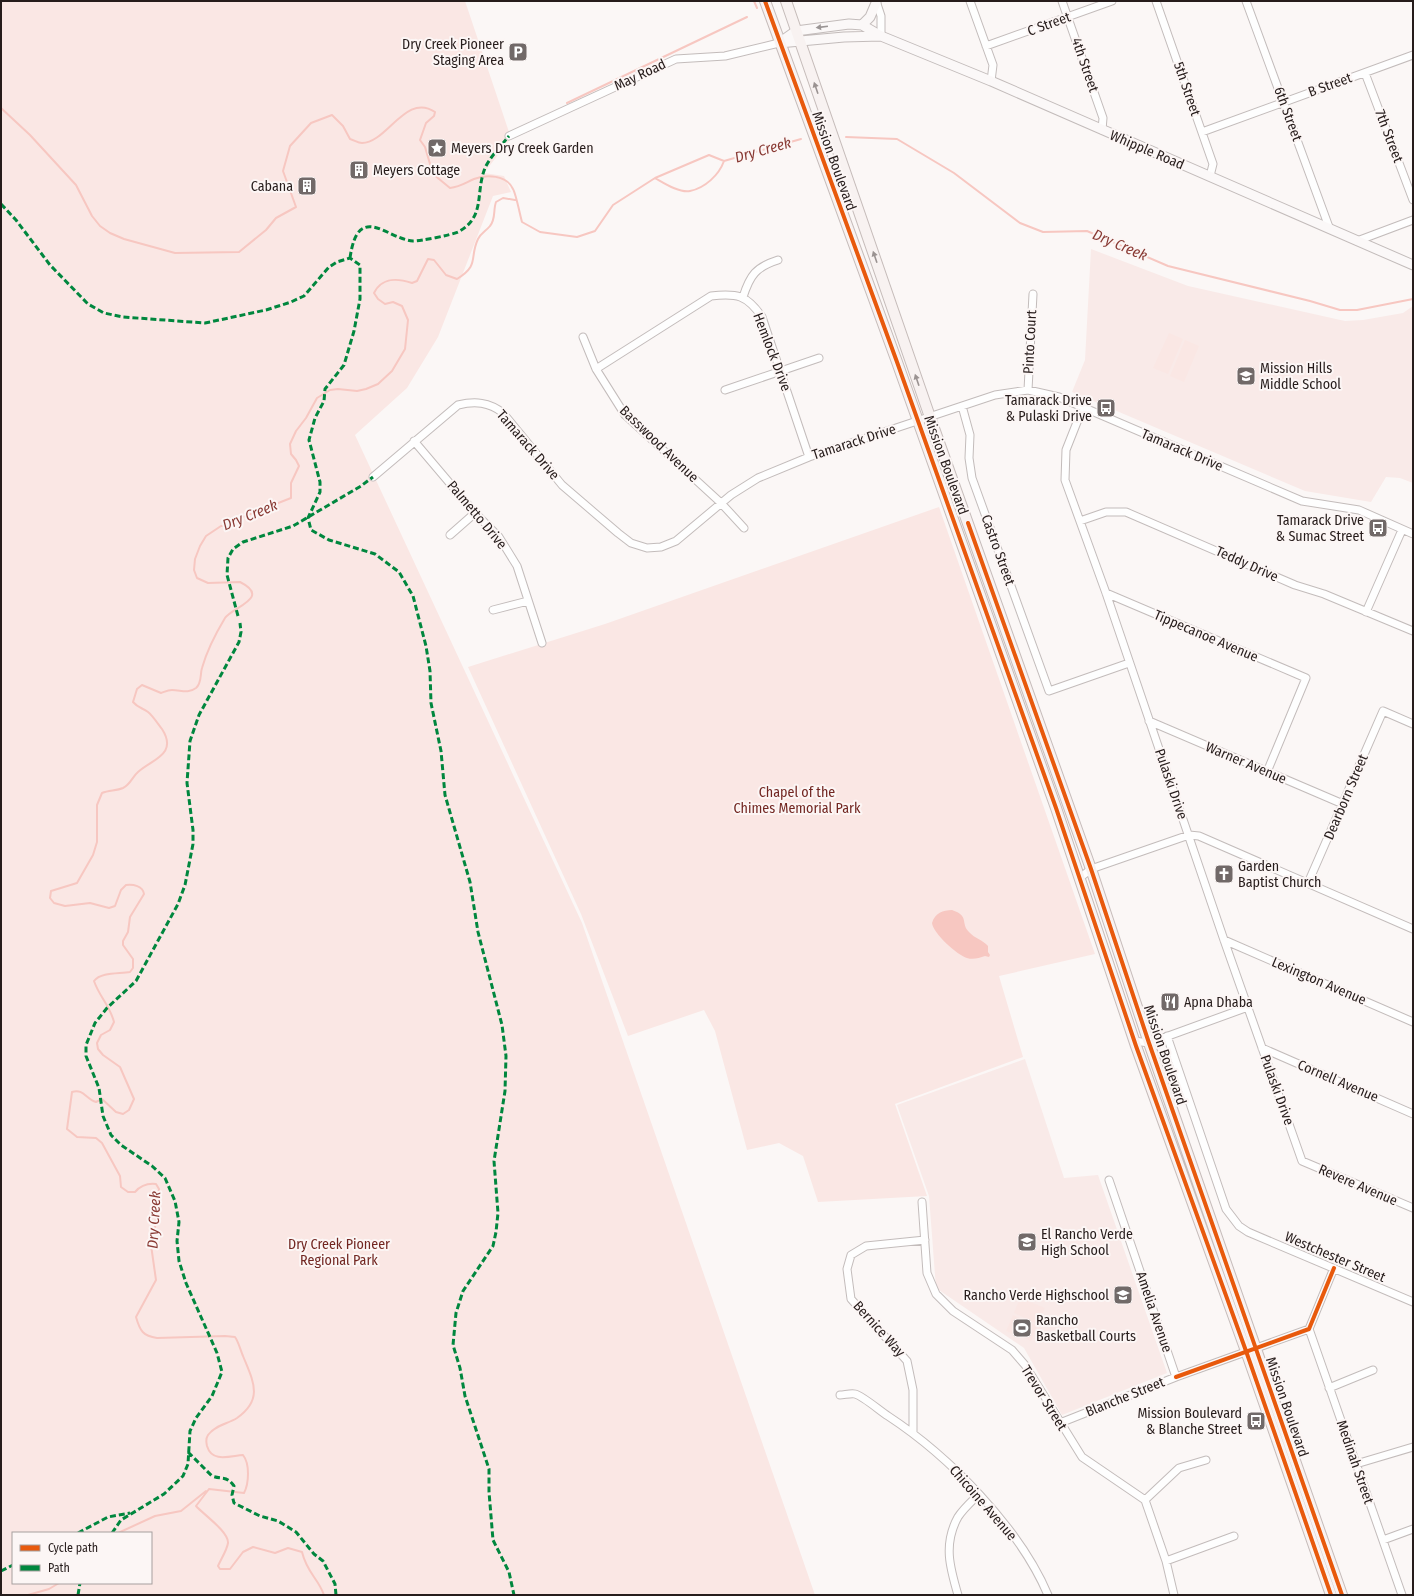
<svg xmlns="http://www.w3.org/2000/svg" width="1414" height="1596" font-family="'Fira Sans Condensed',sans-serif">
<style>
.built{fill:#f9eae8}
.green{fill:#fae7e4;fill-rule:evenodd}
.water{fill:#f7c7c1}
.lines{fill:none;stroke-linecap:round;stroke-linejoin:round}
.stream{stroke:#f7c7c1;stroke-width:2}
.minor-casing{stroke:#c3bcbb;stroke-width:9}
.secondary-casing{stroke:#c3bcbb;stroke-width:11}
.primary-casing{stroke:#c6bcba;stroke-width:12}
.minor{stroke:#fefefe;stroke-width:7}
.secondary{stroke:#fbf8f8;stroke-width:9}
.primary{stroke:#f8f2f1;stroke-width:10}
.quiet{stroke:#00873e;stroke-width:3;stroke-dasharray:6 3;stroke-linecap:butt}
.cycleway-casing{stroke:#fcf6f5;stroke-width:6}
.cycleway{stroke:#e8590c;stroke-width:4}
.oneway{fill:#9b9595}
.oneway2{fill:#9a9291}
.labels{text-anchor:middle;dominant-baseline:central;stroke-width:4;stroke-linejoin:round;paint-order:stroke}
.street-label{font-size:14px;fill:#261c1b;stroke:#fcf6f5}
.poi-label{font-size:14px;fill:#261c1b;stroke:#fcf6f5;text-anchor:start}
.park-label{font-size:14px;fill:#722621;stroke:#fcf6f5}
.water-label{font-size:15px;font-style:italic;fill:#893a34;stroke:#fcf6f5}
</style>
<rect width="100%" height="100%" fill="#fbf7f6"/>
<path class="built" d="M1091,249L1188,286L1345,321L1363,320L1403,313L1413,306V483L1400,478L1386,477L1371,502L1305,491L1072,392L1085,360Z
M1025,1059L1064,1178L1098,1175L1167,1373L1062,1415L1024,1348L936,1288L929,1196L897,1105Z"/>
<path class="green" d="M1,1H465L511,138L484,173L504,176L511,192L493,196L438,337L407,388L355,435L582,923L815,1595H1ZM13,1533H151V1583H13Z
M1169,333L1183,339L1168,374L1153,368Z
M1185,340L1199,346L1184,382L1170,376Z
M939,507L1095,954L999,976L1023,1057L895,1104L927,1196L818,1202L803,1156L779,1143L747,1150L715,1031L704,1010L628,1036L581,914L468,667L605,624Z
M1020,1298L1045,1308L1038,1324L1014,1313Z
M1013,1315L1037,1326L1031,1341L1006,1331Z"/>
<path class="water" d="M952,910C970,916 960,923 969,932C974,938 983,940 988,946V952L990,955L989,957L985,956C979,958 973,960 967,958C957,955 933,933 932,923C935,913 943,910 952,910Z"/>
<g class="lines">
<path class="stream" d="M754,1L757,8
M567,103L747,17
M1,108L30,135L76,185L92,216L100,226L110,233L124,239L175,253L239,252L266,230L276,218L296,207L283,171L290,146L311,123L332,115L343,126L350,139C354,140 358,143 362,143C387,143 406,92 435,112L434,116L426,123L420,140L425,147L433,174L450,188C460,187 465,183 474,179C486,174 507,175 513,189C516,194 520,215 522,222L540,232L577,237L595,231L613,205L655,178L709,155L724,161L801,139
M846,137L897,139L954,173L1020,223L1043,232L1087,231L1168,266L1310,301L1340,310H1357L1413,299
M655,178C664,183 679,193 690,191C705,188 719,175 724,161
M209,1489L244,1493C249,1483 250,1464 243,1455C230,1456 212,1463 207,1446C206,1442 206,1438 208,1435C215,1425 228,1424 237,1418C264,1399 253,1381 243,1356C240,1349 239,1343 235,1337L225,1336L157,1338C143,1336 140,1331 136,1317L156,1280L151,1245L155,1227L159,1189L156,1184C147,1183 141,1185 135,1192H128L121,1187L120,1176L102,1143L96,1138L77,1137L67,1129L72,1092C83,1088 86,1099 96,1102L102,1099L116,1112L123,1114L129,1110L134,1099L120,1067L103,1055L98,1049L97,1043L101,1035L110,1030L114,1022C110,1006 99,996 94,981C101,972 119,974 130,972L133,968V959L123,945V941L128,932L130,917L144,894C143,886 133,884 126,885L121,890L115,906L109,908L90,903L65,906L54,903L50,898L51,891L77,883L93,855L97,842V805L102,793C109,790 116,791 123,788C131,784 132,777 138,772C153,759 178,754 162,729C158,724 153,716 148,712C143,708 138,708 133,702L137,689L142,685L161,693C164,692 168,690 172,690C181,690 188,694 196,688C202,683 200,674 202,668C207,650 216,633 225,618C232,607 272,598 240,582L208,583L197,578L194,570L195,559L200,546L206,536L221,526H226L240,518L291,498V483L299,466L296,460L291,454L290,444L296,431L306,418L317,398L330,390L338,389L357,391L366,389L378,384L392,371L405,349L408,320L402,306L393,302L385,304L378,299L374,293C382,277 397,278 412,283L417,281L428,259L434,260L446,275L457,279C480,265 469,258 478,239C481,233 486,231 490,226C496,219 493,210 496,202L503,198L515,200
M209,1489L196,1506C203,1514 229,1532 228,1543C227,1550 221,1559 218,1566L220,1569H230L243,1552L253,1547L275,1553L288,1548L302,1552C307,1573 318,1578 324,1595
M118,1533L155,1516L181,1511L206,1491
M28,1595L49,1589L59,1583"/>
<defs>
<path id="minor" d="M876,1L881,16V36
M970,1L993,65L991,81
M1062,1L1103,118L1102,130
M1156,1L1213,164L1210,176
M1246,1L1329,227
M986,46L1112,1
M1365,73L1413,200
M1202,132L1413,55
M509,136L676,59L725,56L779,43
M1357,241L1413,220
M743,297C750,275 756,267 778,260
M583,337L596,369L625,415L721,503L744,528
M596,369L711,296C737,293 747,295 762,317L809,457
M725,390L819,358
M1028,390L1033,294
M962,406L970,435L969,458L972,478L1049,691L1129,663
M1083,407L1066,450L1065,480L1106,593L1224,940L1302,1161L1413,1208
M414,441L475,513L499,537L517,566L542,643
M373,477L458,405C475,401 489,402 503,413L562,485L618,533L631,543L647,548L661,547L676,541L731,495L758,478L809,457L995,395L1028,390L1059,397L1302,501L1359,510L1413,534
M1080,521L1106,512H1126L1295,585L1324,594L1413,631
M450,535L475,513
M1106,593L1306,678L1267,772
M493,610L528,601
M1366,612L1402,530
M1149,721L1343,804
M1081,877L1091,869L1189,835L1199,836L1413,929
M1308,883L1383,711L1413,724
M1224,940L1413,1022
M1167,1036L1226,1209L1239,1226L1248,1232L1413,1302
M1134,1041L1149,1043L1248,1007
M1262,1048L1413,1114
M1109,1180L1176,1377
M922,1202L927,1273L936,1294L953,1311L1012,1350L1025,1365L1082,1457L1145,1500L1166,1561L1174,1595
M1309,1329L1402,1595
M1329,1388L1373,1370
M840,1395C844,1395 851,1393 855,1394C863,1396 880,1411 888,1416C949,1456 1019,1527 1048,1595
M1060,1423L1176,1377L1309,1329L1334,1268
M913,1432V1390L907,1361L851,1299L847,1269L851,1255L866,1246L925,1240
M1356,1464L1413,1447
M1145,1500L1179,1468L1206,1460
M1383,1540L1413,1529
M1166,1561L1234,1536
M958,1595C950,1568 943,1544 958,1517C963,1509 972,1501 979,1494"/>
<path id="secondary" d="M862,25L870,17L876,3
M779,43L796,31L849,24L862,25L881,36L991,81L1413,265
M779,43L844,37L881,36"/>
<path id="primary" d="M765,1L897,362L1056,808L1136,1046L1246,1351L1331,1595
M786,1L930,417L1091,869L1149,1043L1342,1595"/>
</defs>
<use href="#minor" class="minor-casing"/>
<use href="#secondary" class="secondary-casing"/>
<use href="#primary" class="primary-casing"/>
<use href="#minor" class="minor"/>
<use href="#secondary" class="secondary"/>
<use href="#primary" class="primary"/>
<path class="quiet" d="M1,204L16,220L50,265L88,304L104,313L123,317L205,323L266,310L291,302L304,296L329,267L337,262L350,258L360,265V299L354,331L344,365L325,389L324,401L315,418L309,440L320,482V492L308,518L311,530L329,540L375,554L399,572L413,596L426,646L430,671L431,703L441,751L445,795L470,882L478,932L502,1025L506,1056L505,1091L494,1161L498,1213L496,1232L493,1246L463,1291L456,1313L453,1345L460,1368L465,1396L489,1469V1492L493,1540L509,1572L514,1595
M350,258C358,201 387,239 413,241C421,241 451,235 458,232C486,217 475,193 485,168C490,157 501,146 509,136
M238,616L227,575L228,558L233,549L243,542L293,526L361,486L373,477
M188,1452L212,1476C223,1480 226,1475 234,1486L232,1495L234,1503L260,1516L278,1521L296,1532L314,1554L323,1561L335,1584L336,1595
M78,1533L108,1517L130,1513
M112,1533L121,1520L164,1494L183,1476L188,1464L190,1431L196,1418L212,1396L222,1372L217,1353L186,1283L179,1261L177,1241L179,1222L175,1201L165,1178L152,1166L121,1145L111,1135L103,1116L99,1088L86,1056V1045L95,1023L107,1008L136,981L178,904L185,885L193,844V830L187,783L190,741L199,715L239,642L241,632L240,623
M1,1571L13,1565
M78,1595L80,1583"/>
<defs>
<path id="cycleway" d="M765,1L897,362L1056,808L1136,1046L1246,1351L1331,1595
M968,523L1091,869L1149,1043L1342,1595
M1176,1377L1309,1329L1334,1268"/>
</defs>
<use href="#cycleway" class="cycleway-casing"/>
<use href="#cycleway" class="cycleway"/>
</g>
<defs><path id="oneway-solid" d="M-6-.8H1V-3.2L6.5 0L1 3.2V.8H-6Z"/></defs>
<use class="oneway" href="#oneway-solid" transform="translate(822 27) rotate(173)"/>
<g class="oneway2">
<use href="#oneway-solid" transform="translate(816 88) rotate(-109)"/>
<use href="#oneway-solid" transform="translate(875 257) rotate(-109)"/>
<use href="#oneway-solid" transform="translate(917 380) rotate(-109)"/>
</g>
<defs>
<symbol id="parking-square" viewBox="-11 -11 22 22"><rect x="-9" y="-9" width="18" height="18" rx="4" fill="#716968" stroke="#fcf6f5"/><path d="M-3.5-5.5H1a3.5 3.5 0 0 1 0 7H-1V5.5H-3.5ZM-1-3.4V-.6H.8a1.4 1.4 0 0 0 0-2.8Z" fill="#fff"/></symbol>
<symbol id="sight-square" viewBox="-11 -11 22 22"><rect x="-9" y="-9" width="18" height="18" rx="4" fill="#716968" stroke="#fcf6f5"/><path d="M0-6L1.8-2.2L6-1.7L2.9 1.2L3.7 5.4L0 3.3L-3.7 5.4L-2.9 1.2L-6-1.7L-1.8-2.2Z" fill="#fff"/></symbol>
<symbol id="building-square" viewBox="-11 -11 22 22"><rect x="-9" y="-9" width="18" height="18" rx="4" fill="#716968" stroke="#fcf6f5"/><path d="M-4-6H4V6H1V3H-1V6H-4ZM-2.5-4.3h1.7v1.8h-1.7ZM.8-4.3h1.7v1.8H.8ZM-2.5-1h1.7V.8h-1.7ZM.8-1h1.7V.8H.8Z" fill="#fff"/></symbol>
<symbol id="school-square" viewBox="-11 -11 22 22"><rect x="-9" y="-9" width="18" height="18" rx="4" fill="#716968" stroke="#fcf6f5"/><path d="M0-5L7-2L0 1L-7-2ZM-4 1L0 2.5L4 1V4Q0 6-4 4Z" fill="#fff"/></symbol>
<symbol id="bus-square" viewBox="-11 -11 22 22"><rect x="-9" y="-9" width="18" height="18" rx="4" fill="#716968" stroke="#fcf6f5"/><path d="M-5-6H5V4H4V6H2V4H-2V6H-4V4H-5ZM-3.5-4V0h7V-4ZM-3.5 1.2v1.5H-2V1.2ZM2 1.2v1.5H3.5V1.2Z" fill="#fff"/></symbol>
<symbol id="church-square" viewBox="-11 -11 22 22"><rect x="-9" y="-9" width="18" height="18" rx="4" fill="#716968" stroke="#fcf6f5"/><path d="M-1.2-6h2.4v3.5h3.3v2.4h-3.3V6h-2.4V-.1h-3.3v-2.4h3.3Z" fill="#fff"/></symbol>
<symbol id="restaurant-square" viewBox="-11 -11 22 22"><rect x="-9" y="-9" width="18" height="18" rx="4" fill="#716968" stroke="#fcf6f5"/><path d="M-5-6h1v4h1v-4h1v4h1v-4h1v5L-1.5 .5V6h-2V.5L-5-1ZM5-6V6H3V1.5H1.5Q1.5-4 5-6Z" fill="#fff"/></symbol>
<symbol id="stadium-square" viewBox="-11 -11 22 22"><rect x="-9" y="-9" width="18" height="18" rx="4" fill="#716968" stroke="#fcf6f5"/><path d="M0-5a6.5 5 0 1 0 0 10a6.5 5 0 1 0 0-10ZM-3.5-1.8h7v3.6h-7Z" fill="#fff"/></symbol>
</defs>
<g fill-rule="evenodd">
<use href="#parking-square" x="507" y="41" width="22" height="22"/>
<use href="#sight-square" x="426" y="137" width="22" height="22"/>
<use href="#building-square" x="348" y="159" width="22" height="22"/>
<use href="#building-square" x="296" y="175" width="22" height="22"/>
<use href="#school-square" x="1235" y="365" width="22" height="22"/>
<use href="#bus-square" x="1095" y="397" width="22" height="22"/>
<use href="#bus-square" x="1367" y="517" width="22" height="22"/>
<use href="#church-square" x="1213" y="863" width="22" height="22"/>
<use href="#restaurant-square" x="1159" y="991" width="22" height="22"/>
<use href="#school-square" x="1016" y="1231" width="22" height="22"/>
<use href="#school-square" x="1112" y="1284" width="22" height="22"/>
<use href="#stadium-square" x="1011" y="1317" width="22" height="22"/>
<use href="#bus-square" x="1245" y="1410" width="22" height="22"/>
</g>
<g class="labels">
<g class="street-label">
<text transform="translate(1049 24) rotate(-20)">C Street</text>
<text transform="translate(1085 65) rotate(71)">4th Street</text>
<text transform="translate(640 75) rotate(-25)">May Road</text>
<text transform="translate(1330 85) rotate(-20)">B Street</text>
<text transform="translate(1187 89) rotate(71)">5th Street</text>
<text transform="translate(1288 114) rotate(70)">6th Street</text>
<text transform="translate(1389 136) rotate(69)">7th Street</text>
<text transform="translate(1147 150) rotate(23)">Whipple Road</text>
<text transform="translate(834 161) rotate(70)">Mission Boulevard</text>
<text transform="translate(1030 342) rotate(-87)">Pinto Court</text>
<text transform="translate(772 352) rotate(69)">Hemlock Drive</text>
<text transform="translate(854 442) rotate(-18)">Tamarack Drive</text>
<text transform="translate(659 444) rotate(44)">Basswood Avenue</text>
<text transform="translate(528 445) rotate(49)">Tamarack Drive</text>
<text transform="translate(1182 450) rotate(23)">Tamarack Drive</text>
<text transform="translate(946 465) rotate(70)">Mission Boulevard</text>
<text transform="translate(477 515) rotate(50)">Palmetto Drive</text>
<text transform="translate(998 550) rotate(70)">Castro Street</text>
<text transform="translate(1247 564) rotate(24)">Teddy Drive</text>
<text transform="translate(1206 636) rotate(23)">Tippecanoe Avenue</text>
<text transform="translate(1246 763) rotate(23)">Warner Avenue</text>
<text transform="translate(1171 784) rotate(71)">Pulaski Drive</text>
<text transform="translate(1346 797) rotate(-67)">Dearborn Street</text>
<text transform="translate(1319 981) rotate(23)">Lexington Avenue</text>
<text transform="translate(1165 1055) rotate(71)">Mission Boulevard</text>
<text transform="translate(1338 1081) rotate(23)">Cornell Avenue</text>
<text transform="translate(1277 1090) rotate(70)">Pulaski Drive</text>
<text transform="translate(1358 1185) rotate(23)">Revere Avenue</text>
<text transform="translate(1335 1257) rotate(23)">Westchester Street</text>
<text transform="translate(1154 1312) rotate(71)">Amelia Avenue</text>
<text transform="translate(879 1329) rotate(48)">Bernice Way</text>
<text transform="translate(1125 1397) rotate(-22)">Blanche Street</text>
<text transform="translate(1044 1398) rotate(58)">Trevor Street</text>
<text transform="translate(1287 1407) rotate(71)">Mission Boulevard</text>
<text transform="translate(1355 1462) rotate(71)">Medinah Street</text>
<text transform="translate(983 1503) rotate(49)">Chicoine Avenue</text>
</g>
<g class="poi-label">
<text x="504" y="44" text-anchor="end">Dry Creek Pioneer<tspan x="504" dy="16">Staging Area</tspan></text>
<text x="451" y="148">Meyers Dry Creek Garden</text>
<text x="373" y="170">Meyers Cottage</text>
<text x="293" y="186" text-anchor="end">Cabana</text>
<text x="1260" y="368">Mission Hills<tspan x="1260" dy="16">Middle School</tspan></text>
<text x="1092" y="400" text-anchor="end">Tamarack Drive<tspan x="1092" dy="16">&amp; Pulaski Drive</tspan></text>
<text x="1364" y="520" text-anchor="end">Tamarack Drive<tspan x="1364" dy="16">&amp; Sumac Street</tspan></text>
<text x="1238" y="866">Garden<tspan x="1238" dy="16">Baptist Church</tspan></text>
<text x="1184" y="1002">Apna Dhaba</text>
<text x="1041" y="1234">El Rancho Verde<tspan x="1041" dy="16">High School</tspan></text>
<text x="1109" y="1295" text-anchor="end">Rancho Verde Highschool</text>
<text x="1036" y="1320">Rancho<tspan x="1036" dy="16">Basketball Courts</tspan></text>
<text x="1242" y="1413" text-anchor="end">Mission Boulevard<tspan x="1242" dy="16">&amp; Blanche Street</tspan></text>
</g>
<g class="park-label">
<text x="797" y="792">Chapel of the<tspan x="797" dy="16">Chimes Memorial Park</tspan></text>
<text x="339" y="1244">Dry Creek Pioneer<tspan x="339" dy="16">Regional Park</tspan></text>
</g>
<g class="water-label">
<text transform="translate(763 150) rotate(-16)">Dry Creek</text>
<text transform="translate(1120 245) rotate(23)">Dry Creek</text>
<text transform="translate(250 515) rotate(-22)">Dry Creek</text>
<text transform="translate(154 1220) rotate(-87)">Dry Creek</text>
</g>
</g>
<rect width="1414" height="1596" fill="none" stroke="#261c1b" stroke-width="4"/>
<rect x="12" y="1532" width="140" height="52" fill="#fcf6f5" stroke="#a69f9e"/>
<rect x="20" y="1545" width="20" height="6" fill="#e8590c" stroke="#a69f9e"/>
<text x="48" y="1552" font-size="12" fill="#261c1b">Cycle path</text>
<rect x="20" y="1565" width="20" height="6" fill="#00873e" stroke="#a69f9e"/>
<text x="48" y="1572" font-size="12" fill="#261c1b">Path</text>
</svg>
